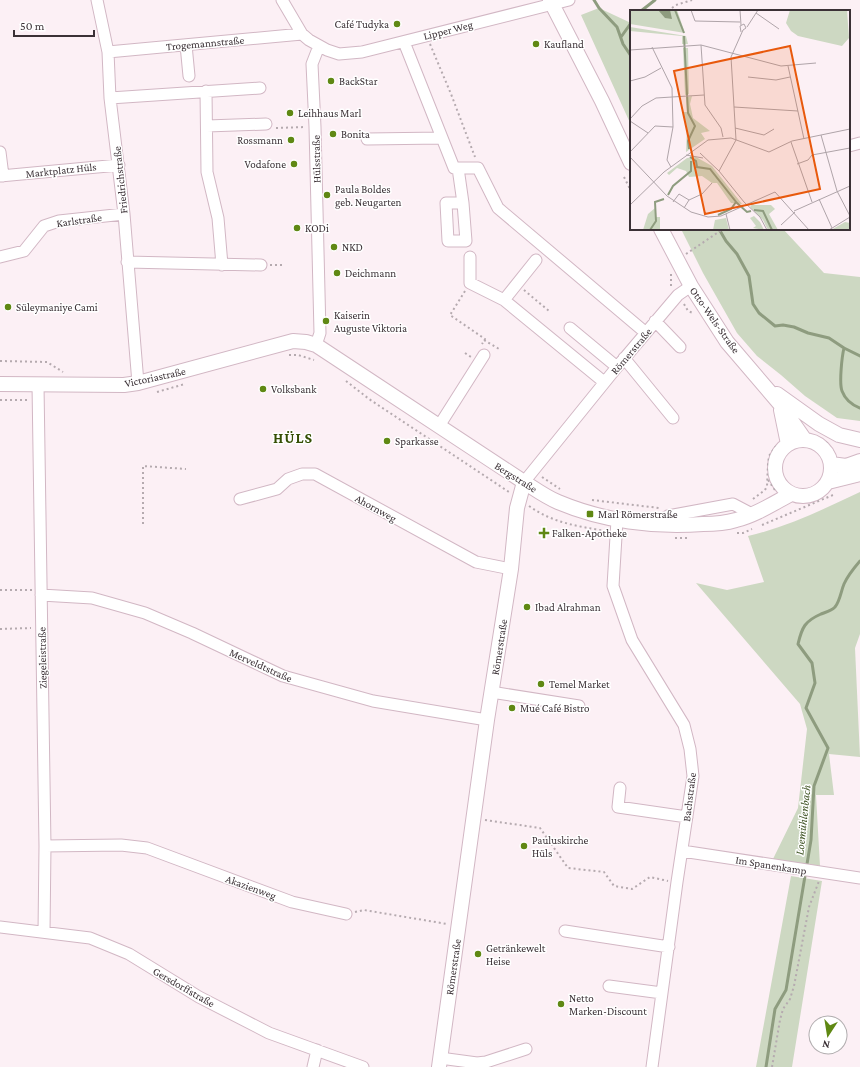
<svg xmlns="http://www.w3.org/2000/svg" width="860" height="1067" font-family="'Crimson Pro',serif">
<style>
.green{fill:#cdd8c2}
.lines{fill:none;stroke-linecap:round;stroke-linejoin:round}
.stream{stroke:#8e9c7f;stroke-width:3}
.minor-casing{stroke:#d2b7c4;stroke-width:13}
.major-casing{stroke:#d2b7c4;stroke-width:16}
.path{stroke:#b5aaaf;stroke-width:2;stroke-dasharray:2 3;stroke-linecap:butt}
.minor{stroke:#fff;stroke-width:11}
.major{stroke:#fff;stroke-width:14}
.poi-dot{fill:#5f8813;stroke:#fff;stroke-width:1.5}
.labels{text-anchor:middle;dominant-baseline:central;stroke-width:3;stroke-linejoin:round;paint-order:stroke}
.poi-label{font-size:11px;fill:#3b3136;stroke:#fff;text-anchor:start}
.street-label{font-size:11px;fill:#3b3136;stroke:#fff}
.water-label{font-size:12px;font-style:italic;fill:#3f5324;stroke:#fff}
.district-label{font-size:15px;font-weight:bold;letter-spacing:1px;fill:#354f04;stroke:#fff}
.inset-river{fill:none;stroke:#8e9c7f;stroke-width:2}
.inset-road{fill:none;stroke:#afa4a9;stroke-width:1}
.view{fill:#e8590c;fill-opacity:0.15;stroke:#e8590c;stroke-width:2}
.inset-edge{fill:none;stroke:#3b3136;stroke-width:2}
</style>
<rect width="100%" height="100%" fill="#fcf0f5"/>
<path class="green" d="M599,8L631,23V125L581,15Z
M681,229H783L824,273L860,277V421L837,418L805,396L781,375L757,356L737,333L703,273Z
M860,492V634L855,648L860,757L829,754L834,795H816L820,866L773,859L798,808L807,729L800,704L696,583L727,590L764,582L748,536C787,527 824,509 860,492Z
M791,876L822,881L792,1067H756Z"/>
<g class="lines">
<path class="stream" d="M594,0L599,8L617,27L623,44L631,56
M641,11L655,0
M621,37L631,23
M719,229L726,241L737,254L749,276L753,304L759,313L775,326L783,325L794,327L808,333L829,338L844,348C842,356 839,383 842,391C845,399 852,405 860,408
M844,348L860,356
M766,1067L775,1009L786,990L811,840L814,786L828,748L806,708L815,683L812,663L798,644C802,627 805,621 821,614C826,612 831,611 835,607C840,601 841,591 844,584C848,575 854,568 860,561"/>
<defs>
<path id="minor" d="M97,0L108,52L110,98L124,214L138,383
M282,0L302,34L309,40L327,50L339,54L362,52L569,0
M404,42L454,168H478L498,208L646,333
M186,45L189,76
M108,52L302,34
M206,91L207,172L218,218L222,265
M110,98L260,88
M207,126L266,124
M367,139L442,138
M849,146L860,143
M0,152L3,176
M458,168L463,203L466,241H448L446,203H463
M0,176L119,165
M0,257L24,251L44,226L59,221L124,214
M470,257V283L504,300L604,382
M127,262L261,265
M504,300L536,260
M655,321L680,347
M570,328L617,367
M316,345L320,333L315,127L312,64L319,46
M624,358L673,418
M38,385L45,846L44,932
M439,426L484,355
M524,482L617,367L678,295L691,286
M240,499L277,489L288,479L302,474H315L476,562L511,569
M617,520L613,586L632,640L684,725L690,749L693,776L677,882L652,1067
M656,524L668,516L733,504L752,514
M41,595L92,598L145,613L192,633L283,676L373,701L487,720
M491,692L579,706
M620,788L618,807L687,817
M45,846L121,845L147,848L292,902L346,914
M682,851L860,878
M0,927L90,938L129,954L199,997L269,1033L363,1067
M565,931L669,947
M609,986L662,993
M440,1058L477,1063L486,1062L526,1049
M313,1067L317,1050"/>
<path id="major" d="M550,0L602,101L631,163
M661,229L691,286L727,342L780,404L805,440
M0,384L124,385L138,383L293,341L306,342L316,345L524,482C535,489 546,497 558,502C603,521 655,528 703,524C715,524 726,523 736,520C756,515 774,503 791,494
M777,394L819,424L839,435L860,440
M781,410L788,444
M775 468a28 28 0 1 1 56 0a28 28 0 1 1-56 0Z
M831,464L846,466L860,461
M828,482L860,474
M439,1067L487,720L511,569L517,508L524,482"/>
</defs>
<use href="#minor" class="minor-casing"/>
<use href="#major" class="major-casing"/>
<path class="path" d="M668,11L676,5L692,0
M430,44L451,94L475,157
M276,128L306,127
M624,177L631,191
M686,254L723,229
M270,265H283
M671,274V286L672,287
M524,290L549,311
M465,291L450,315L485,339L482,344
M684,304L688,311L693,313
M484,340L499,349L500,347
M465,353L471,357
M289,355H298L314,360
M0,361L47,362L63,372
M346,381L369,399L509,492
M157,392L185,384
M0,400H29
M826,442L834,453
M542,477L560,489
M768,480L775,490
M753,499L765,490L767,486L768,464L769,456L776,446
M592,500L659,508
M529,506C553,523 577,526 605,531
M143,524V466L186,469
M762,525L833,495
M737,533H743L752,529
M675,538H689
M0,590H32
M0,629L31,628
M485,820L540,828L568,868L604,872L614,886L632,889L650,877L668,881
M355,912L364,910L447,924
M772,1067L780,1020L783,1009L790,999L794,986L809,907L819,881"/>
<use href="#minor" class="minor"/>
<use href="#major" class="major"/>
</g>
<g class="poi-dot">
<circle cx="397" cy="24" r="4"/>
<circle cx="536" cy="44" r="4"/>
<circle cx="331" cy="81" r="4"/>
<circle cx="290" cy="113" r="4"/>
<circle cx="333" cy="134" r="4"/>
<circle cx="291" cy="140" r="4"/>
<circle cx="294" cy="164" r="4"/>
<circle cx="327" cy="195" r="4"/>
<circle cx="297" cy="228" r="4"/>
<circle cx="334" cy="247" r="4"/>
<circle cx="337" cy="273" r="4"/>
<circle cx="8" cy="307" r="4"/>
<circle cx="326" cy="321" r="4"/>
<circle cx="263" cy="389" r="4"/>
<circle cx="387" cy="441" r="4"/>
<rect x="586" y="510" width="8" height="8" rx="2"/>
<path d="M542 527h4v4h4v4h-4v4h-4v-4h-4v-4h4z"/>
<circle cx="527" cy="607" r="4"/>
<circle cx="541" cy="684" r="4"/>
<circle cx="512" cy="708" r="4"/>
<circle cx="524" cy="846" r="4"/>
<circle cx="478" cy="954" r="4"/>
<circle cx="561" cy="1004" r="4"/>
</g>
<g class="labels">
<g class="poi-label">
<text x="389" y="24" text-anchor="end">Café Tudyka</text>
<text x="544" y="44">Kaufland</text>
<text x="339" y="81">BackStar</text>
<text x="298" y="113">Leihhaus Marl</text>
<text x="341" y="134">Bonita</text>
<text x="283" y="140" text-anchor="end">Rossmann</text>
<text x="286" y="164" text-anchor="end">Vodafone</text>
<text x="335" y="189">Paula Boldes<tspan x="335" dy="13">geb. Neugarten</tspan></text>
<text x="305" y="228">KODi</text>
<text x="342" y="247">NKD</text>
<text x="345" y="273">Deichmann</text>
<text x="16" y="307">Süleymaniye Cami</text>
<text x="334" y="315">Kaiserin<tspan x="334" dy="13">Auguste Viktoria</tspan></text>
<text x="271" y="389">Volksbank</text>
<text x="395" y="441">Sparkasse</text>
<text x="598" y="514">Marl Römerstraße</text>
<text x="552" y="533">Falken-Apotheke</text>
<text x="535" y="607">Ibad Alrahman</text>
<text x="549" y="684">Temel Market</text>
<text x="520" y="708">Mué Café Bistro</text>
<text x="532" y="840">Pauluskirche<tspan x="532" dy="13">Hüls</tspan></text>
<text x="486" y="948">Getränkewelt<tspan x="486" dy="13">Heise</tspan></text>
<text x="569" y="998">Netto<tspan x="569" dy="13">Marken-Discount</tspan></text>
</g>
<g class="street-label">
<text transform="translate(448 30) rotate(-14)">Lipper Weg</text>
<text transform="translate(205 43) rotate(-5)">Trogemannstraße</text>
<text transform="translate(316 159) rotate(-91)">Hülsstraße</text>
<text transform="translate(61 170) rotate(-6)">Marktplatz Hüls</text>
<text transform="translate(120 180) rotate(-96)">Friedrichstraße</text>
<text transform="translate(79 220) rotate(-8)">Karlstraße</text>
<text transform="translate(715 320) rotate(55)">Otto-Wels-Straße</text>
<text transform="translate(631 351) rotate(-50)">Römerstraße</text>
<text transform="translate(155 377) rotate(-12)">Victoriastraße</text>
<text transform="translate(516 477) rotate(32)">Bergstraße</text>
<text transform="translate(376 508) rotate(29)">Ahornweg</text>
<text transform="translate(499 647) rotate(-81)">Römerstraße</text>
<text transform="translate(42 658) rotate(-91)">Ziegeleistraße</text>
<text transform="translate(261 665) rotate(24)">Merveldtstraße</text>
<text transform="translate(689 797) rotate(-83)">Bachstraße</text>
<text transform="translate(771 865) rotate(9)">Im Spanenkamp</text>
<text transform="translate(251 887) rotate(20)">Akazienweg</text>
<text transform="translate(453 967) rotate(-82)">Römerstraße</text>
<text transform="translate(184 987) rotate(30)">Gersdorffstraße</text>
</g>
<g class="water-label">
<text transform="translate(803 820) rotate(-84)">Loemühlenbach</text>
</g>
<g class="district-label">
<text x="293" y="438">HÜLS</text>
</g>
</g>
<g transform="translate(630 10)">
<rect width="220" height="220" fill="#fcf0f5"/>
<path d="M0,0H47L55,23L0,14ZM160,0H217L219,28L212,36L168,26L161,21L156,13ZM0,17L56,26L58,34H52V26L0,21ZM53,38H58L59,84L55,85ZM62,86L60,94L63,108L80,121L71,123L75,129L56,142L57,117L53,102H57L56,87ZM66,147L82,156L112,194L101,193L87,173H82L72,166L59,167L56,161L47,158L39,165L37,163L57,148ZM123,193L124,195H141L145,199L139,204L148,220H138L133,210L120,197ZM25,198L26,207H30V220H13L18,204ZM124,206L130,212L134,220L123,218L126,216L120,208ZM96,208L99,220H83L85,210ZM215,212L220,213V220H201Z" fill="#cdd8c2"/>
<path d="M28,0H40L42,9L35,8Z" fill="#8e9c7f"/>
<path class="inset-river" d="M45,0L54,23M54,26L58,103L65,116L58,131L59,139M60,147L66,151L67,157L80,159L107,193L117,202L121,201M38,185L43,176L61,161V151M124,200L133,201L142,220M88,205L101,199L106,192M20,220L26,211L25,192L34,189"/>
<path class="inset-road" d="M61,0L65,11L110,12M110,0L111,15M126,3L149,19M117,17L128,0M111,22L110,16L114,14L116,18L113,20M71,35L75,95L91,118L93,127M22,37L42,78L43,117L37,150L41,157M0,40L71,35L151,56L186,53M158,56L174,129M118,67L146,70L160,67M0,71L15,67L31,58M104,97L168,101M0,109L12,96L26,88L74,85M0,111L18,123M105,118L134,125L144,119M191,125L207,181L220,206M106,130L101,47L113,20M161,132L182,192M0,142L25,116L43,117M70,143L89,161L114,192L130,207L137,220M56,145L73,148M0,147L37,186L61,202L78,207L91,206L145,182L179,220M167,154L178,150L182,145L220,138M89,161L106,130M189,189L202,218M43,192L49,184L59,190M0,195L34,162L78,130L101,128L139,142L162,131L220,119M54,198L59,190L72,184L82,173M164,201L220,176M96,204L100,220M151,215L165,202M199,220L220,207"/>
<path class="view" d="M160,36L190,179L75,204L44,61Z"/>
<rect width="220" height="220" class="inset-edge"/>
</g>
<g transform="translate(828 1035) rotate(192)"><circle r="19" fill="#ffffff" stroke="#b1adaf"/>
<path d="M0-3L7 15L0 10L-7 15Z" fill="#5f8813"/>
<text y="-6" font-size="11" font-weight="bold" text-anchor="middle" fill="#3b3136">N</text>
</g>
<path d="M14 30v6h80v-6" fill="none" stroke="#3b3136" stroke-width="2"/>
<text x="20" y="30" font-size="12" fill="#3b3136" stroke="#ffffff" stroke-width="3" paint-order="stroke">50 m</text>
</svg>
